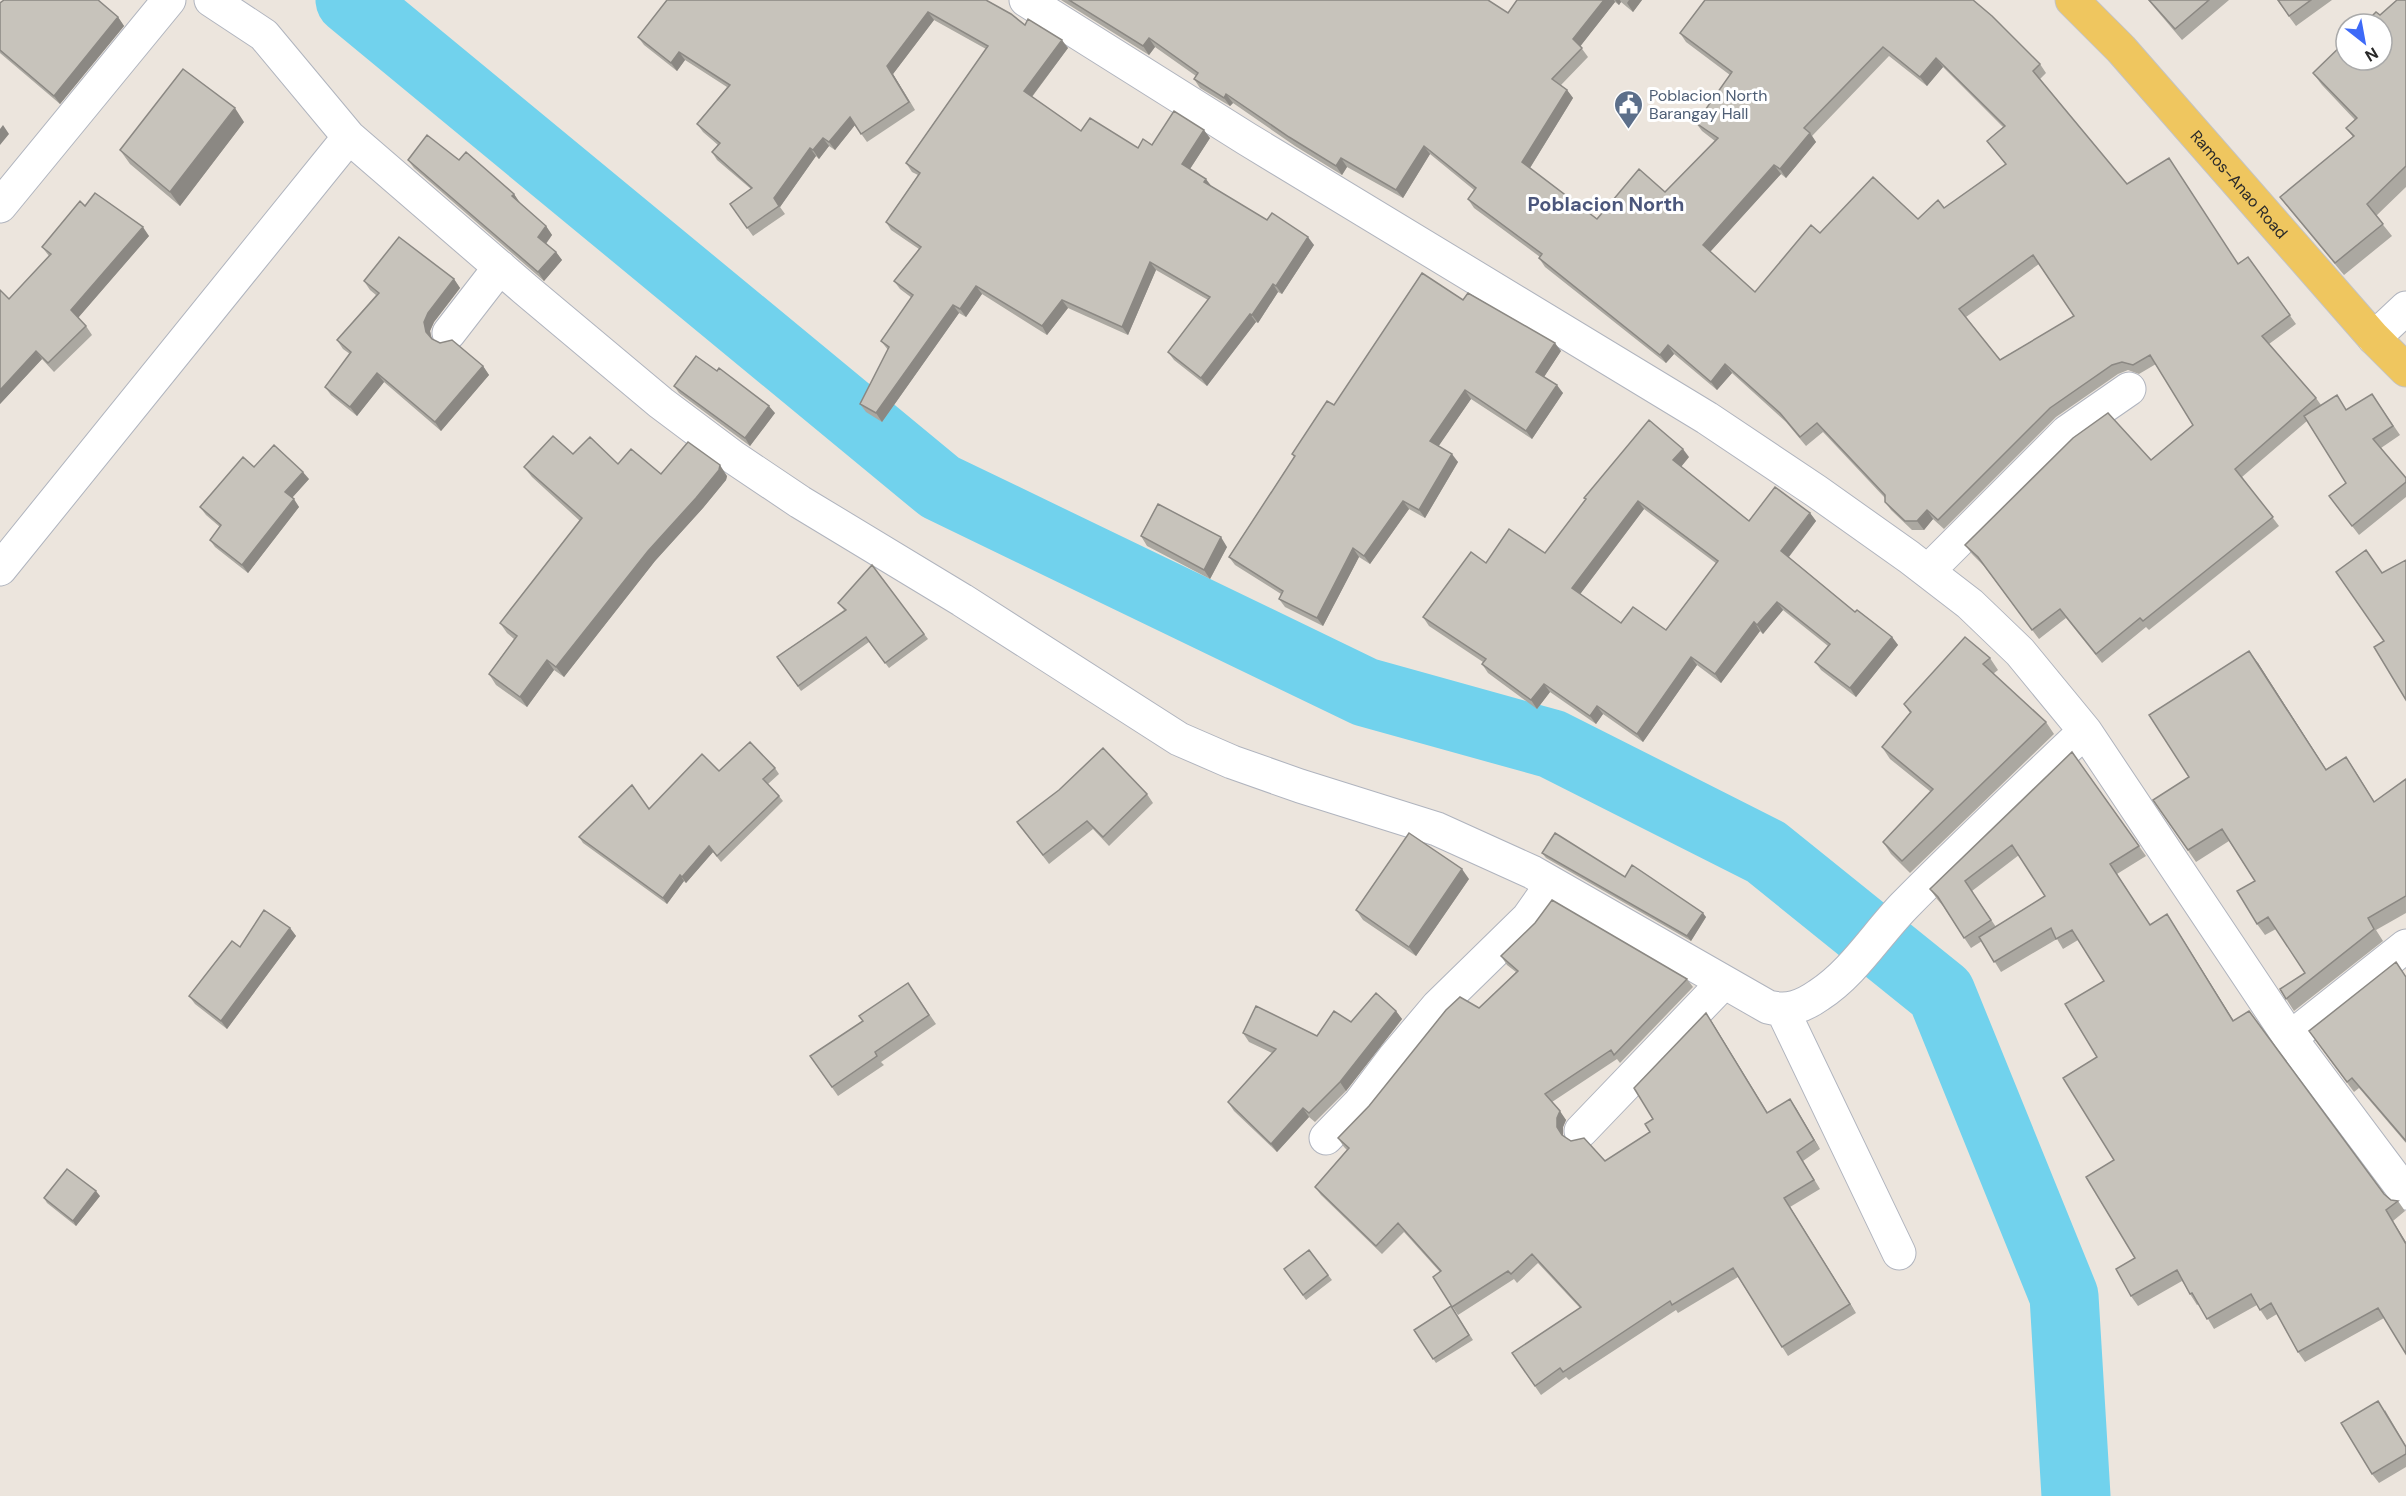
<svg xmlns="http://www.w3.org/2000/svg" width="2406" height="1496" font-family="'DM Sans',sans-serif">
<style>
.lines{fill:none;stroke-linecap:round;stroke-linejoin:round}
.river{stroke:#71d2ed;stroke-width:69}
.minor-casing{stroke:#b0b4be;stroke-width:35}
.major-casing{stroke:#c3c3c3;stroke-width:35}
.minor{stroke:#fff;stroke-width:33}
.major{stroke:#efc65f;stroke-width:33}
.wall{fill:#aba8a1;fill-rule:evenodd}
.shaded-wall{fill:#8b8883}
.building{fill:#c7c3bb;stroke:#8b8883;stroke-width:1.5;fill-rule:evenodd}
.labels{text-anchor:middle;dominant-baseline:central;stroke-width:6;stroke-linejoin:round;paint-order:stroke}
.service-label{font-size:16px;fill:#4e5e75;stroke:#fff;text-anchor:start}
.street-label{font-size:16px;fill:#2a2a2a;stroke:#fff}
.quarter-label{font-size:20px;font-weight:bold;fill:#4b567b;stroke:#fff}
</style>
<rect width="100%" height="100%" fill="#ece5dd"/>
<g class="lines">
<path class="river" d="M350,0L940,487L1365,692L1552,744L1766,852L1941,993L2064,1296L2076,1496"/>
<defs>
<path id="minor" d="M211,0L264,35L349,137L525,289L661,403L733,457L800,502L962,600L1179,739L1232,762L1300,786L1437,829L1532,872L1768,1007C1787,1012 1802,1007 1819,995C1853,973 1876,935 1904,906C1963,846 2024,789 2085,731
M1026,0L1247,139L1707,418L1816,491L1909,557L1970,604L2020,652L2085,731L2290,1038
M0,206L169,0
M449,333L500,267
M2374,338L2406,308
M0,569L349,137
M1928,571L2067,432L2129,389
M2406,946L2290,1038L2406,1193
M1783,1011L1899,1253
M1581,1131L1724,982
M1326,1138L1360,1103L1394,1058L1438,1006L1528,918L1552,884"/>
<g id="major">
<path id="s1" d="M2072,0L2121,49L2374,338L2406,370"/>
</g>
</defs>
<use href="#minor" class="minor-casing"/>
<use href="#major" class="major-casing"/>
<use href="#minor" class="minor"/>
<use href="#major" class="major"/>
</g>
<path class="wall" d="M986,0L1025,25L1068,48L1032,97L1081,131L1138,148L1210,138L1190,169L1212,187L1267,220L1314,245L1282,294L1278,292L1258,323L1256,322L1207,386L1174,360L1168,352L1208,300L1156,270L1128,335L1068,308L1047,335L982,294L966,317L959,313L882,422L866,412L860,404L888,350L881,341L912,298L900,289L894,281L919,249L891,230L886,222L918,175L912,172L906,163L986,49L934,20L893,74L915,110L867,142L855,125L835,150L829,146L819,159L816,156L780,207L785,214L753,236L730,204L751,189L717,160L712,152L718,145L703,132L697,124L727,87L685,60L677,71L644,45L638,37Z
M1061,0H1488L1508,13L1517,0H1642L1633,12L1621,2L1619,5L1615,2L1580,46L1588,57L1561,85L1567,90L1573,98L1530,168L1597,219L1665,192L1715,141L1702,131L1696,123L1730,75L1686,42L1680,33L1705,0L2040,64L2046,73L2040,79L2127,184L2238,263L2248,257L2296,324L2269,344L2316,398L2321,405L2347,410L2372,394L2400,435L2381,448L2406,478V497L2359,535L2329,496L2346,483L2307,421L2242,477L2279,526L2149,630L2146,627L2102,663L2066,618L2039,639L1984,566L1972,554L1965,545L2151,460L2193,425L2156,364L2139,374L2128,370L2118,374L2056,417L1944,529L1933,519L1924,530H1912L1891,510L1885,502V498L1823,432L1806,446L1786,422L1732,373L1717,390L1674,354L1666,363L1545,267L1539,258L1540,257L1474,208L1468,199L1474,190L1430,154L1403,198L1347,167L1342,175L1295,146L1233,103L1230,106L1200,88L1194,79L1196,76L1155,47L1149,55ZM1889,56L1927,86L1943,67L2003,127L1987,141L2006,165L1944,208L1918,219L1820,233L1755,292L1710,252L1781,174L1786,178L1816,142L1812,136ZM2039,264L2074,316L2000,360L1966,317Z
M2148,0H2229L2182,40Z
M2277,0H2332L2296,26Z
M2406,0V187L2376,216L2392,236L2344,275L2289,209L2280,197L2353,137L2346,128L2355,120L2322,85L2313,73L2380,15Z
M0,3L118,17L124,26L60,104L0,53Z
M244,122L180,206L130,164L120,150Z
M408,160H459L514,194L520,203L546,226L552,235L546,244L556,252L562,260L544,281L414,168Z
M85,206L149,236L78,318L86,326L92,335L54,372L42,359L0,404L9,299L49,256L42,247Z
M454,279L460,288L434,322L430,331L432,339L483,366L489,375L441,431L384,382L357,416L331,395L325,387L350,354L343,349L337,340L376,295L370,290L364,281Z
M1463,300L1561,351L1544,377L1563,393L1532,439L1471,399L1438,446L1458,462L1425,518L1409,509L1370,564L1359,557L1323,626L1285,607L1279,599L1281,594L1235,565L1229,557L1294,457L1292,454L1334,405Z
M674,386L775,413L750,446L679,393Z
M573,454L661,474L727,476L726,480L703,508L655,561L564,677L554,670L527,707L496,685L489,674L514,639L507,633L500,623L580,521L532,477L524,467Z
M1689,457L1681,467L1749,521L1810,513L1816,521L1789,557L1855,612L1892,637L1898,645L1856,697L1821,670L1815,662L1828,646L1783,610L1763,634L1760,631L1721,683L1697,665L1643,742L1603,714L1596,724L1550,692L1537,709L1488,673L1482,664L1483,662L1429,626L1423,617L1486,563L1545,553L1586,500L1584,498ZM1644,509L1717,564L1666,630L1621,623L1580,594Z
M254,467L309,479L292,498L299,507L248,573L215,547L210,540L220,527L206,515L200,507Z
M1141,536L1227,547L1210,579L1147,546Z
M872,565L928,639L889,668L869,642L801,691L777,657L844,610L838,603Z
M1990,658L1998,670L1993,674L2046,722L2054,734L1910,873L1891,854L1883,842L1931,792L1890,759L1882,747L1910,713L1904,704Z
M2258,663L2326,769L2346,757L2374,802L2406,779V913L2376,930L2383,941L2294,1011L2280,989L2305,973L2276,929L2265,935L2257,924L2255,881L2229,841L2196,862L2153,800L2189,777Z
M2072,752L2146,856L2117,874L2150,925H2174L2234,1021L2384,1194L2391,1200L2398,1201L2405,1211L2393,1221L2384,1318L2305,1362L2298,1352L2277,1314L2267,1320L2257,1305L2214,1329L2199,1304L2197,1305L2190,1294L2182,1281L2138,1306L2131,1296L2135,1258L2114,1160L2097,1057L2104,981L2078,940L2063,949L2057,939L2001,972L1982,941L1971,948L1943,906L1937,899L1930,889ZM2019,855L2045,896L1996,927L1972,891Z
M775,768L779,774L768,784L779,796L783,801L721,862L713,852L686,883L684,881L667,904L583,843L579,837L649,809L719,771Z
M1147,794L1153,803L1109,846L1093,829L1049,864L1017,822Z
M1542,853L1625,877L1706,917L1691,941L1546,858Z
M1469,879L1416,956L1363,920L1356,910Z
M290,928L296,936L227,1029L195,1004L189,996L240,947Z
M1501,956L1687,979L1693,987L1620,1063L1617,1059L1552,1102L1566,1120L1563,1127V1136L1605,1161L1650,1132L1653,1119L1712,1022L1768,1113L1790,1099L1820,1149L1803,1161L1820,1189L1790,1207L1856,1313L1788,1356L1738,1277L1678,1313L1676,1310L1569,1380L1566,1377L1541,1395L1512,1353L1580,1308L1538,1263L1517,1283L1514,1279L1458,1315L1433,1277L1440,1272L1404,1232L1382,1254L1321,1195L1315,1187L1347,1150L1344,1147L1338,1138L1479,1008L1516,972L1507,965Z
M2406,976V1143L2359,1088L2354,1092L2316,1041Z
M908,983L936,1024L881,1062L884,1065L838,1096L810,1056L863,1021Z
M1396,1011L1402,1019L1346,1091L1315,1122L1309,1117L1277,1152L1234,1111L1228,1102L1272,1053L1249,1042L1243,1033L1317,1036L1351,1022Z
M100,1196L76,1226L47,1203L44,1198Z
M1309,1250L1332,1280L1306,1300L1284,1269Z
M1451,1306L1473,1340L1436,1363L1414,1330Z
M2385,1410L2406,1446V1467L2379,1483L2372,1474Z"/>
<path class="shaded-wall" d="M1604,0H1614L1615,2L1579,48L1573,39Z
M1615,0H1620L1621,2L1619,5Z
M1629,0H1642L1633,12L1627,3Z
M928,12L934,20L893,74L915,110L887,66Z
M118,17L124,26L60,104L54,96Z
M1149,38L1155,47L1149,55L1143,46Z
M1062,40L1068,48L1030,99L1024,91Z
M679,52L685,60L677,71L671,63Z
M1936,58L1943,67L1927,86L1920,77Z
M1567,90L1573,98L1528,171L1522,162Z
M1226,94L1233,103L1230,106L1224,98Z
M235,108L244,122L180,206L170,192Z
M850,117L855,125L835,150L829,142Z
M3,125L9,134L0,145V129Z
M1204,130L1210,138L1188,172L1182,164Z
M1810,133L1816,142L1786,178L1780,169Z
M823,138L829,146L819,159L813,150Z
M1424,146L1430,154L1403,198L1396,190Z
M810,148L816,156L780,207L774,198Z
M1341,158L1347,167L1342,175L1336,166Z
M1774,165L1781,174L1709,253L1703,245Z
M1206,179L1212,187L1210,191L1204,182Z
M514,194L520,203L512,196Z
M546,226L552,235L544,246L538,237Z
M143,227L149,236L77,319L71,310Z
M1308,237L1314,245L1282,294L1276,286Z
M556,252L562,260L544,281L538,272Z
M1150,262L1156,270L1128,335L1122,327Z
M454,279L460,288L434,322L430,331L432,341L426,332L424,322L428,313Z
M1273,284L1278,292L1258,323L1252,315Z
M976,286L982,294L966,317L960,309Z
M1062,300L1068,308L1047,335L1042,326Z
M953,305L959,313L882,422L876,413Z
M1250,314L1256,322L1207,386L1201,378Z
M1555,343L1561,351L1542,380L1536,372Z
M1668,345L1674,354L1666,363L1660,355Z
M36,351L42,359L0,404V390Z
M1725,364L1732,373L1717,390L1711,382Z
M483,366L489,375L441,431L435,422Z
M377,373L384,382L357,416L350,407Z
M1557,385L1563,393L1532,439L1526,431Z
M1465,390L1471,399L1436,450L1430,441Z
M769,406L775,413L750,446L745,438Z
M1683,449L1689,457L1679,469L1673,460Z
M1452,454L1458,462L1425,518L1419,510Z
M720,465L727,476L726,480L703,508L655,561L564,677L556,667L648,551Z
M303,472L309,479L290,500L285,492Z
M294,499L299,507L248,573L242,565Z
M1403,501L1409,509L1370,564L1364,556Z
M1638,501L1644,509L1578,597L1572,588Z
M1927,510L1933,519L1924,530L1917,521Z
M1810,513L1816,521L1787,559L1781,551Z
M1221,537L1227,547L1210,579L1204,570Z
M1353,548L1359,557L1323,626L1317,618Z
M1777,602L1783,610L1763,634L1757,625Z
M1754,622L1760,631L1721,683L1715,674Z
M1892,637L1898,645L1856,697L1850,688Z
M2249,651L2258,663L2334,782L2326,770Z
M1691,657L1697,665L1643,742L1637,734Z
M547,660L554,670L527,707L520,697Z
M1544,684L1550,692L1537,709L1531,700Z
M1597,706L1603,714L1596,724L1590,716Z
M2346,757L2354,769L2382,814L2374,802Z
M709,846L713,852L686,883L682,877Z
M1462,869L1469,879L1416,956L1409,947Z
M680,875L684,881L667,904L663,898Z
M1703,913L1706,917L1691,941L1687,936Z
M2167,914L2174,925L2240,1031L2233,1021Z
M290,928L296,936L227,1029L221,1021Z
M1396,1011L1402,1019L1346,1091L1340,1082Z
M1706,1013L1712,1022L1773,1122L1767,1113Z
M1790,1099L1796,1108L1820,1149L1814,1140Z
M1303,1108L1309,1117L1277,1152L1271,1144Z
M1560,1111L1566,1120L1563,1127V1136L1568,1144L1557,1127V1118Z
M96,1191L100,1196L76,1226L73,1221Z
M1784,1198L1790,1207L1856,1313L1850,1304Z
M2386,1210L2406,1242V1244Z"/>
<path class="building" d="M4,0H98L118,17L54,96L0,50V3Z
M667,0H986L1011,14L1025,25L1028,19L1062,40L1024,91L1081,131L1090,118L1138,148L1143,139L1152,145L1174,111L1204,130L1182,164L1206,179L1204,182L1267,220L1272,213L1308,237L1276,286L1273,284L1252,315L1250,314L1201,378L1168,352L1210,297L1150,262L1122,327L1062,300L1042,326L976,286L960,309L953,305L876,413L860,404L889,347L881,341L913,295L894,281L921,247L886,222L920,173L906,163L988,46L928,12L887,66L909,102L861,134L850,117L829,142L823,138L813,150L810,148L774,198L779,206L747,228L730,204L752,188L712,152L720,143L697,124L730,85L679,52L671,63L638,37Z
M1069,0H1488L1508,13L1517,0H1604L1573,39L1582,48L1552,79L1567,90L1522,162L1597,219L1639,169L1665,192L1718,138L1696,123L1732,72L1680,33L1705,0H1973L1992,16L2040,64L2033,71L2127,184L2169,158L2238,264L2248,257L2290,315L2262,336L2316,398L2235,469L2273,517L2143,621L2140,618L2096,654L2060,609L2032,630L1978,557L1965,545L2073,438L2108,413L2151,460L2193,425L2150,355L2133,365L2122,362L2112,365L2050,408L1938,520L1927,510L1917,521H1905L1885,502V495L1817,423L1800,437L1780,413L1725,364L1711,382L1668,345L1660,355L1539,258L1542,254L1468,199L1476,188L1424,146L1396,190L1341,158L1336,166L1289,137L1226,94L1224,98L1194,79L1198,73L1149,38L1143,46ZM1883,47L1920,77L1936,58L2005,126L1987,141L2006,164L1944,208L1938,200L1918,219L1873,177L1820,233L1811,225L1755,292L1703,245L1774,165L1780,169L1810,133L1804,128ZM2033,255L2074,316L2000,360L1959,309Z
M2149,0H2209L2175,29Z
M2278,0H2311L2289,16Z
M2397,0H2406V166L2367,204L2383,224L2335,263L2280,197L2354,136L2346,128L2357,118L2313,73L2346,41V60H2382V24H2364L2376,12L2380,15Z
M183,69L235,108L170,192L120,150Z
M427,135L459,160L466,152L514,194L512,196L546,226L538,237L556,252L538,272L408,160Z
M95,193L143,227L71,310L86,326L48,363L36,351L0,390V290L9,299L51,254L42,247L80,201L85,206Z
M399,237L454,279L428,313L424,322L426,332L432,339L440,343L452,340L483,366L435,422L377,373L350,407L325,387L351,352L337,340L379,293L364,281Z
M1422,273L1463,300L1468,293L1555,343L1536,372L1557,385L1526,431L1465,390L1430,441L1452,454L1419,510L1403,501L1364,556L1353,548L1317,618L1279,599L1283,591L1229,557L1295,456L1292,454L1327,401L1334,405Z
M696,356L717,371L719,368L769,406L745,438L674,386Z
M2372,394L2393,426L2373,439L2406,478V482L2352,526L2329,496L2346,483L2304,416L2337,395L2346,410Z
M1649,420L1683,449L1673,460L1749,521L1775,487L1810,513L1781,551L1855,612L1857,610L1892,637L1850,688L1815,662L1830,644L1777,602L1757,625L1754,622L1715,674L1691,657L1637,734L1597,706L1590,716L1544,684L1531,700L1482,664L1486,659L1423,617L1471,552L1486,563L1509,529L1545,553L1586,499L1584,498ZM1638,501L1718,561L1666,630L1633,607L1621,623L1572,588Z
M553,436L573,454L590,437L618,464L631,449L661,474L688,442L720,465L719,470L696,498L648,551L556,667L547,660L520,697L489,674L517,636L500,623L582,518L524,467Z
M274,445L303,472L285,492L294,499L242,565L210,540L221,525L200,507L243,457L254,467Z
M1158,504L1221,537L1204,570L1141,536Z
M2366,550L2382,573L2406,560V700L2374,647L2384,641L2336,572Z
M872,565L924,634L885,663L866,637L798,686L777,657L846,610L838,603Z
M1965,637L1990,658L1983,664L2046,722L1902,861L1883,842L1933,789L1882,747L1911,712L1904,704Z
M2249,651L2326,770L2346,757L2374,802L2406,779V896L2368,918L2374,929L2286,999L2280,989L2305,973L2268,917L2257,924L2237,891L2255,881L2222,829L2188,850L2153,800L2189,777L2149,715Z
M750,742L775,768L763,779L779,796L717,856L709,846L682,877L680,875L663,898L579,837L632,785L649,809L702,754L719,771Z
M1103,748L1147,794L1103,837L1087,821L1043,855L1017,822L1059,790Z
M2072,752L2139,846L2110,864L2150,925L2167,914L2233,1021L2249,1011L2384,1194L2391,1200L2398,1201L2386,1210L2406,1244V1354L2378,1308L2298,1352L2271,1303L2260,1310L2251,1294L2207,1319L2192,1293L2190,1294L2177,1270L2131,1296L2116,1269L2135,1258L2086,1177L2114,1160L2063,1078L2097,1057L2065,1004L2104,981L2072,930L2056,939L2051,928L1994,962L1979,937L2045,896L2012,845L1965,881L1991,920L1964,938L1938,897L1930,889Z
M1409,833L1462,869L1409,947L1356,910Z
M1555,833L1625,877L1632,865L1703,913L1687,936L1542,853Z
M1552,900L1687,979L1614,1055L1611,1050L1545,1094L1560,1111L1557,1118V1127L1562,1135L1571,1141L1584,1138L1605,1161L1650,1132L1645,1124L1653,1119L1634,1088L1706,1013L1767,1113L1790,1099L1814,1140L1797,1152L1814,1180L1784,1198L1850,1304L1782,1347L1733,1268L1672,1305L1670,1301L1563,1372L1560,1368L1535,1386L1512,1353L1581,1307L1532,1254L1511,1274L1508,1271L1452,1307L1433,1277L1441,1271L1398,1223L1376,1246L1315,1187L1349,1148L1338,1138L1369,1106L1446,1010L1460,997L1479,1008L1518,971L1501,956L1535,923Z
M264,910L290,928L221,1021L189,996L232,941L240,947Z
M2396,962L2406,977V1141L2352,1078L2347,1082L2309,1031Z
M908,983L929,1015L875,1052L877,1056L832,1087L810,1056L863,1021L859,1016Z
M1376,993L1396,1011L1340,1082L1309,1113L1303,1108L1271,1144L1228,1102L1276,1049L1243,1033L1256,1006L1317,1036L1334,1011L1351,1022Z
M67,1169L96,1191L73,1221L44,1198Z
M1309,1250L1328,1275L1303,1295L1284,1269Z
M1451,1306L1469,1335L1433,1359L1414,1330Z
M2378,1401L2406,1447V1454L2372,1474L2341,1423Z"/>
<defs>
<symbol id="civic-pin" viewBox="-11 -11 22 30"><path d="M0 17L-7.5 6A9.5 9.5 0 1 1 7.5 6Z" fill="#5c6f8a" stroke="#fff"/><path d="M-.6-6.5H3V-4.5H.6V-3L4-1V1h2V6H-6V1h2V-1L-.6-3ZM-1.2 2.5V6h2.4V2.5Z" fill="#fff"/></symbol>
</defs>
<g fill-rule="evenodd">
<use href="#civic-pin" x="1612" y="88" width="33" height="45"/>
</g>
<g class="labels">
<g class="service-label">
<text x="1649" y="95">Poblacion North<tspan x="1649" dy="18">Barangay Hall</tspan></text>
</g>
<g class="street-label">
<text stroke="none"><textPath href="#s1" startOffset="249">Ramos-Anao Road</textPath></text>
</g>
<g class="quarter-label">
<text x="1606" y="204">Poblacion North</text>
</g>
</g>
<g transform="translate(2364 42) rotate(149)"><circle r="28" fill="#ffffff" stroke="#aaaaaa" stroke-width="1.5"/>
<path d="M0-4.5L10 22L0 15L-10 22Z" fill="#3e6af8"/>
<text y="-9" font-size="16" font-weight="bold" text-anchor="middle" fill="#2a2a2a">N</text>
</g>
</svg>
